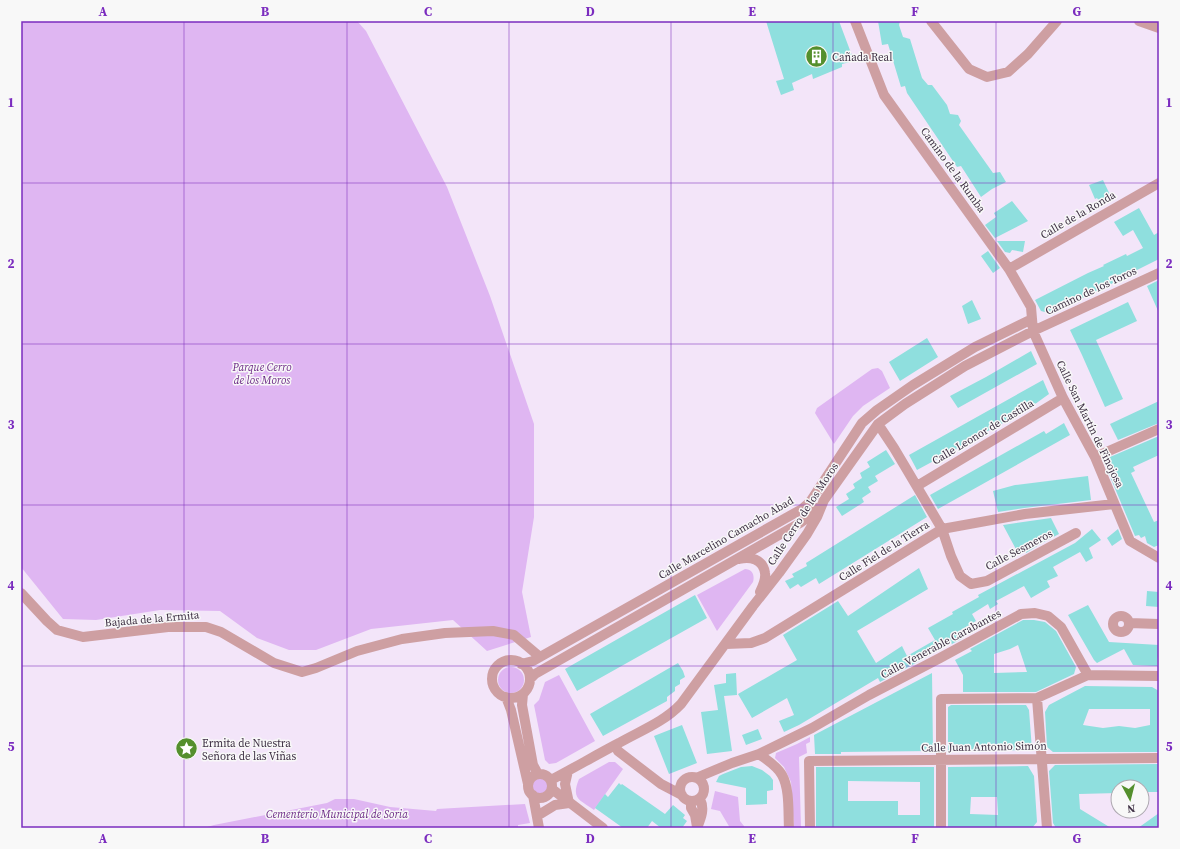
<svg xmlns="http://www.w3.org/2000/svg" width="1180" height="849" font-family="'Source Serif 4',serif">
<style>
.green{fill:#dfb6f2}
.building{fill:#8fdfde;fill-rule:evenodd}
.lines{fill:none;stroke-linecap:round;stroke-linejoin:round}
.street{stroke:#ce9fa2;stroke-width:10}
.grid{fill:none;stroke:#7b2cbf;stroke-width:1;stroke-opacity:0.55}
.labels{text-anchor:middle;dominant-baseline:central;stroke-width:3;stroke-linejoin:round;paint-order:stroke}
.poi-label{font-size:11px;fill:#3d2f43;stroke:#f8f8f8;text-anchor:start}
.street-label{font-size:11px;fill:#3d2f43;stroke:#f8f8f8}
.park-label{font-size:11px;font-style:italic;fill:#6b2885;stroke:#f8f8f8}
.neatline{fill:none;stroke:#7b2cbf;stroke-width:1.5}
.grid-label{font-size:13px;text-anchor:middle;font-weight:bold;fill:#7b2cbf}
</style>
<rect width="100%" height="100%" fill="#f3e5f9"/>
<path class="green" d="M21,21H357L366,31L447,187L490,296L534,424V517L522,592L531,637L487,651L453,620L371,629L316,650H289L257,638L220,611L160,610L96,620L63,619L21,567Z
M878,368L882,371L890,388L863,406L853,416L834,444L815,413L817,408L872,369Z
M745,569C752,569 755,575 753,582L717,631L697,595Z
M498 680a13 13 0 1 1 26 0a13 13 0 1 1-26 0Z
M559,675L595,741L556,763L549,764L545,760L534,705L539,700L545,682Z
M810,737V742L806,744L807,753L799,757L801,828H794L791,782L784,767L775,758L776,753L797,744Z
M609,762H615L623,769L594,810C579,799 571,799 579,779Z
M531 786a9 9 0 1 1 18 0a9 9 0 1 1-18 0Z
M715,791L738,797L740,821L744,826V828H730L720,811L711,809Z
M335,799H354L390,807L436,811L437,809L525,804L530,823L518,825V828H204L214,825L327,803Z"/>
<path class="building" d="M766,21H839L854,61L842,64V67L813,79L812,74L792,83L794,90L781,95L776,81L784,79Z
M878,21H900L899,25L903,37L910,39L922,78L928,85H932L947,105L950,114L958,115L961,121L959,125L993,173L1000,172L1006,182L992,189L981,197L961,166L957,167L907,93L905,86L901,87L888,44L882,45Z
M1103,180L1112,199L1102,205L1097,198L1095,199L1089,185Z
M1012,201L1028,221L995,238L985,225L996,217L994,213Z
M1139,208L1154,235L1159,232V259L1135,271L1136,272L1074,302L1052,314L1041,311L1035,300L1088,273L1104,266L1103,265L1126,254L1127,256L1143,248L1133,230L1123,236L1114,222Z
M997,241H1025L1023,252L1012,250L1010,253L1005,252Z
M988,251L1000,268L993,273L981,256Z
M1159,280V313L1147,286Z
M972,300L981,319L968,324L962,306Z
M1128,302L1137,321L1096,340L1123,399L1105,407L1082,355L1070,330Z
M927,338L938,357L900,381L889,362Z
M1031,351L1037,364L958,408L950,396L986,377Z
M1043,380L1049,394L1024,412L1017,415L1016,414L1003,423L984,433L983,431L976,438L917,470L909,455Z
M1159,401V423L1118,440L1110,424Z
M1064,423L1070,435L938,509L930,495L1044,431L1046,434Z
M1159,436V455L1133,467L1135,471L1131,473L1154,522L1159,520V545L1154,547L1147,543L1145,536L1141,538L1139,535L1135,536L1103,460Z
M886,450L895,464L875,476L878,481L868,487L871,492L862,498L864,502L842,516L836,507L849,499L846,494L855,488L853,484L862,478L860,473L870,467L867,462Z
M1088,476L1091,500L1024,508L998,512L993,491L1015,485Z
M915,495L927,517L819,584L816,578L801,587L798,584L790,589L785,581L794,577L792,574L807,566L806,563Z
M1051,518L1059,534L1042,543L1026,553L1025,550L1018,553L1003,525Z
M1092,529L1101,540L1089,548L1093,558L1086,562L1080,552L1053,567L1058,576L1047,581L1050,587L1031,598L1024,586L996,601L998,604L990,609L988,604L972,614L976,621L959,631L963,638L952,644L951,643L914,664L880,682L878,678L799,725L784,732L779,721L794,715L787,698L752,718L738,694L797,660L783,635L838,601L848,616L919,568L928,589L857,631L876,663L902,646L907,656L935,640L928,628L953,614L952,612L979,597L978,595L1075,543Z
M1118,529L1122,539L1112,546L1107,538Z
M1147,591L1159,592V607L1146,606Z
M695,595L707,618L577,691L565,669Z
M1088,605L1109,642L1159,645L1157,666L1133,665L1124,649L1097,663L1094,660L1068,615Z
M1023,620H1034L1045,622L1056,631L1076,667L1074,674L1036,692H963V675L955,660L972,651L970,649ZM1018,645L1027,672L994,673V654L1010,649Z
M678,663L683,671L685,677L680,680V684L675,687V691L667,697V701L603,736L590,714Z
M736,673L737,695L724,696L732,751L707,754L701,712L718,710L714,685L726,683V674Z
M932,673L933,751L841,752V754H815L814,735Z
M1085,686L1152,687L1159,691V752H1053L1047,747L1045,712L1049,705ZM1089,709H1150V725L1135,728L1119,726L1103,728L1083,725Z
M951,705H1026L1029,710L1032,750L948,751V707Z
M682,725L697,763L669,774L654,736Z
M758,729L762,739L746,745L742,735Z
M1159,764V792H1142V787H1118V793L1079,794L1080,809L1111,828H1056L1053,823L1049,771L1055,765Z
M752,766L762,770L770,776L773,780V790L767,791V804L746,805V788L716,782L719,776L723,774L741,767Z
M1028,766L1034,776L1037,822L1032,828H948V767ZM971,797H997L998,815L970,814Z
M816,767H934V828H816ZM848,781L920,782V815H898V801H848Z
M619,783L621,785L622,784L665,814L673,805L685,815L683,818L687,821L682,828H661L652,821L647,828H623L595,808L605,794L608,797Z
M1159,813V828H1138Z"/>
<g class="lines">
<path class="street" d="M855,21L884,95L1009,269L1031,307L1033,331L1063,398L1095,457L1130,541L1159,558
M931,21L969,69L987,77L1008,72L1028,54L1057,21
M1139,21L1159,28
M1009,269L1159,183
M878,424L894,448L942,529L951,556L960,576L971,584L987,581L1076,533
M1095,457L1159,429
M917,486L1063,398
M739,559C750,556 763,559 765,573C766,579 763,586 760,592
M21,593L47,621L57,630L83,637L168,627H206L221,632L274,663L302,672L316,668L357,651L402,639L445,633L493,631L514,635L540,657
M1113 624a8 8 0 1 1 16 0a8 8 0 1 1-16 0Z
M1129,623L1159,624
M726,644L751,643L765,638L942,529L1025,514L1114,504
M492 679a19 19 0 1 1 38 0a19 19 0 1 1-38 0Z
M521,664L533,661L540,657L802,509L810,502L816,493L862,423L877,410L913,385L975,347L1032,319
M530,679L535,674L800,523L811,515L817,508
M523,694L522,705L533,765L538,774
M506,697L511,710L528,784
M1037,698L1047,828
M615,745L618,751L661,784L682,795
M759,754C767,760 777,766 782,775C790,789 788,813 789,828
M568,771L565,784L569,803
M528 786a12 12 0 1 1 24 0a12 12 0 1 1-24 0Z
M680 789a12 12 0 1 1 24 0a12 12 0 1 1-24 0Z
M696,778L732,763L759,754L812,728L869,695L940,658L1021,614L1035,613L1048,616L1061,627L1088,675
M551,780C574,768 596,755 619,743C640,731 664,722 681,704L753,606L779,573L807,534L817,517L824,500L878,424L905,404L965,366L1033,331L1159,273
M552,789L603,828
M533,795L539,828
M691,802V808L695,815L697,827
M537,816L555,805L569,803
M697,828C701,818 705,809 700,799
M810,828L809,761L1159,758
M941,828V699L1037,698L1088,675L1159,676"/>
</g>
<path class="grid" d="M184,21V828M347,21V828M509,21V828M671,21V828M833,21V828M996,21V828M21,183H1159M21,344H1159M21,505H1159M21,666H1159"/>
<defs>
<symbol id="building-disc" viewBox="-11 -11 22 22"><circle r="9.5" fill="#548f2d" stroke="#f8f8f8"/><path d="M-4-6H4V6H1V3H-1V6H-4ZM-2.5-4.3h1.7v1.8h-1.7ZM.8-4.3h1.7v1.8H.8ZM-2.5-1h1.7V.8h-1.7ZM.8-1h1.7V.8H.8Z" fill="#fff"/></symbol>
<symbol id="sight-disc" viewBox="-11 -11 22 22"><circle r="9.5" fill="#548f2d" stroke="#f8f8f8"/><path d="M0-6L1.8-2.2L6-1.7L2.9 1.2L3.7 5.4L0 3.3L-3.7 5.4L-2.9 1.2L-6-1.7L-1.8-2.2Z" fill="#fff"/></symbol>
</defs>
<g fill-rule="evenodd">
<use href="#building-disc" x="804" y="44" width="25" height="25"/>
<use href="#sight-disc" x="174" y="736" width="25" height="25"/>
</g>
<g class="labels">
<g class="poi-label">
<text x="832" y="57">Cañada Real</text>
<text x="202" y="743">Ermita de Nuestra<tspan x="202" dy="13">Señora de las Viñas</tspan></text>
</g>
<g class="street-label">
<text transform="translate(953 170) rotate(54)">Camino de la Rumba</text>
<text transform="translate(1078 215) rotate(-30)">Calle de la Ronda</text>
<text transform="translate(1091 291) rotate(-25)">Camino de los Toros</text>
<text transform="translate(1090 424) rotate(64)">Calle San Martín de Finojosa</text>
<text transform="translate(983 432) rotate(-31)">Calle Leonor de Castilla</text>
<text transform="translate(803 514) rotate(-57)">Calle Cerro de los Moros</text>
<text transform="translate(726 538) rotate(-30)">Calle Marcelino Camacho Abad</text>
<text transform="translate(1019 550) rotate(-28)">Calle Sesmeros</text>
<text transform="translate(884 551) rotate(-32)">Calle Fiel de la Tierra</text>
<text transform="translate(152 619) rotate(-5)">Bajada de la Ermita</text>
<text transform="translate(941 644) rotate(-28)">Calle Venerable Carabantes</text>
<text transform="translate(984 747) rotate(-1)">Calle Juan Antonio Simón</text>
</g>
<g class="park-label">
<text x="262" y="367">Parque Cerro<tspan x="262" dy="13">de los Moros</tspan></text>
<text x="337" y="814">Cementerio Municipal de Soria</text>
</g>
</g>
<rect width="1180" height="849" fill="none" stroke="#f8f8f8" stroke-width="44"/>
<g transform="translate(1130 799) rotate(173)"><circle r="19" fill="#f8f8f8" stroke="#ada8b0"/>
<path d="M0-3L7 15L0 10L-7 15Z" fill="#548f2d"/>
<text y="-6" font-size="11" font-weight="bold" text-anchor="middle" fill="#3d2f43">N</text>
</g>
<rect x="22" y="22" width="1136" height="805" class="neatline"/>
<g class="grid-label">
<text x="103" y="16">A</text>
<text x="265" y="16">B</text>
<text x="428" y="16">C</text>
<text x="590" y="16">D</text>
<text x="752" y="16">E</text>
<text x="915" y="16">F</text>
<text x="1077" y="16">G</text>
<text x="11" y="107">1</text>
<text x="1169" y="107">1</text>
<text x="11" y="268">2</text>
<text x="1169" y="268">2</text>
<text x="11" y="429">3</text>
<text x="1169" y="429">3</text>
<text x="11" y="590">4</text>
<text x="1169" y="590">4</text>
<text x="11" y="751">5</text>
<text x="1169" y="751">5</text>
<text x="103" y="843">A</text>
<text x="265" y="843">B</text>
<text x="428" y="843">C</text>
<text x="590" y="843">D</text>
<text x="752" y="843">E</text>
<text x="915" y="843">F</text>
<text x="1077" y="843">G</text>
</g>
</svg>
